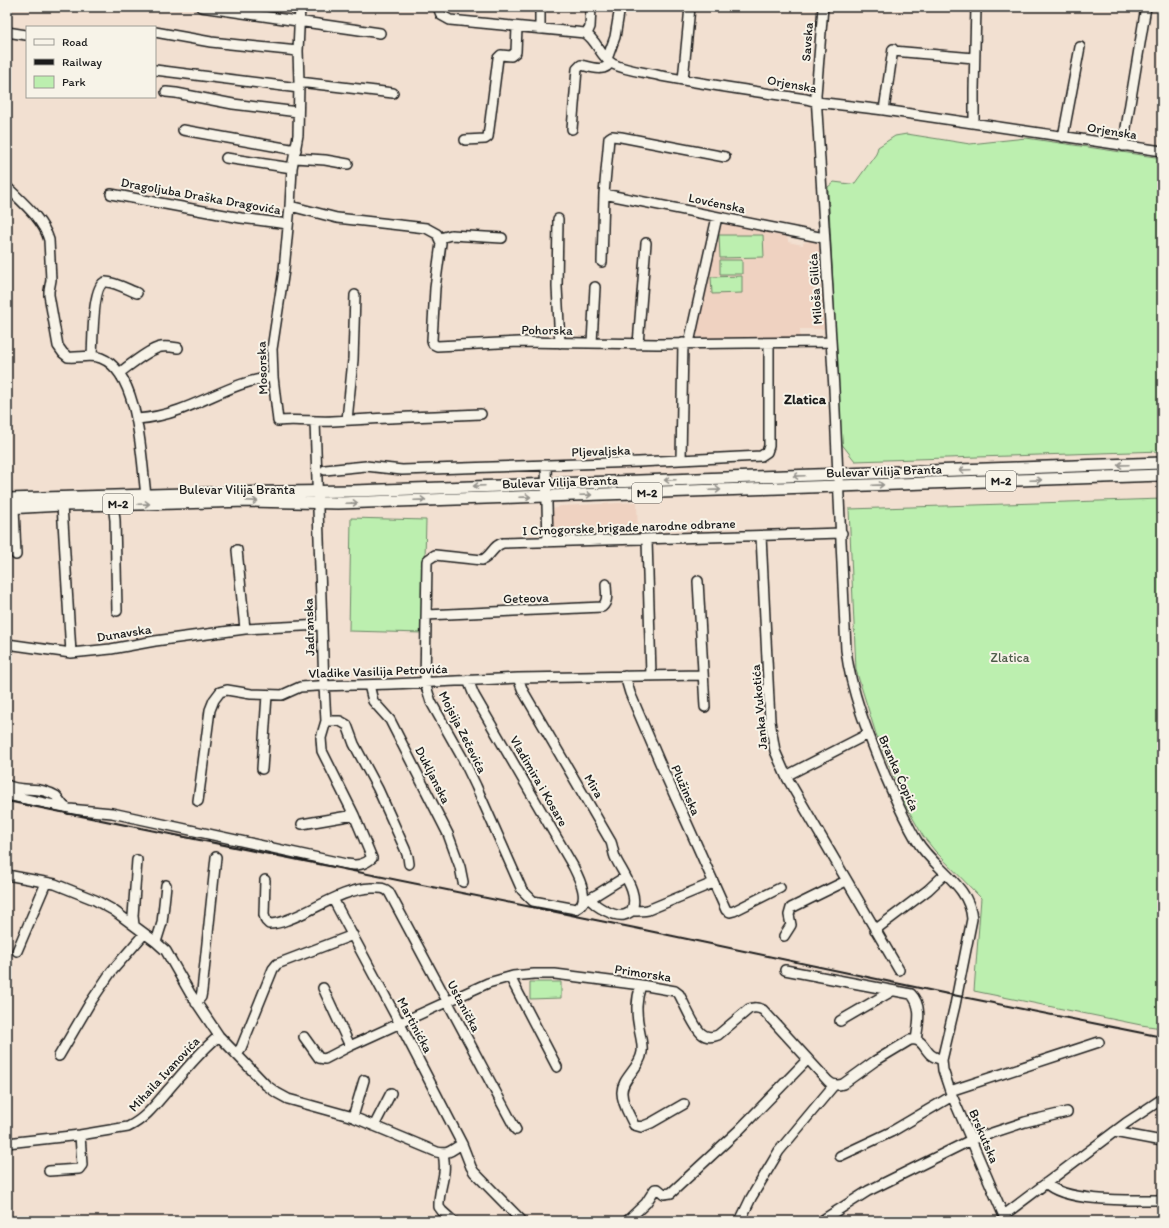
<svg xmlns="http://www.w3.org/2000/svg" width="1169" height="1228" font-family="Itim,sans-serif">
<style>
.built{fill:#efd2c1}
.green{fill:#bcefaf;stroke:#6c8666}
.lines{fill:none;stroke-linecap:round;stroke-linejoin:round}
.minor-casing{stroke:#1c1c1c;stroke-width:12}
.major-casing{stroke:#1c1c1c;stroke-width:14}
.minor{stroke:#f7f3e8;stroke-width:9}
.major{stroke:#f7f3e8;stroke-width:11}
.rail{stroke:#1c1c1c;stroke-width:2}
.oneway{stroke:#94928c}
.labels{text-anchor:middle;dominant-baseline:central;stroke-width:4;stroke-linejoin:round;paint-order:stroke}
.shield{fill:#f7f3e8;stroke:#5e5c59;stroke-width:1}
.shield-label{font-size:12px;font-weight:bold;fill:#1c1c1c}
.street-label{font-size:13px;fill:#1c1c1c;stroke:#f7f3e8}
.park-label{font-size:13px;fill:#4c5b48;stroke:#f7f3e8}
.neighbourhood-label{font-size:14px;font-weight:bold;fill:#1c1c1c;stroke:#f7f3e8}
</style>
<rect width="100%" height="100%" fill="#f2e0d1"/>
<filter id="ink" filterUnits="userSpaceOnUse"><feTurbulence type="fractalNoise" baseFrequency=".025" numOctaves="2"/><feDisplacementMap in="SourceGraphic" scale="8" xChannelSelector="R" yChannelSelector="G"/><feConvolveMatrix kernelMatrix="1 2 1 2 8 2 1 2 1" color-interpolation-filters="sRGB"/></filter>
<g filter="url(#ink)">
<path class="built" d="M724,223L772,232V235H785L788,239V242L803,245V243L810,240L819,244L821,252L819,255L815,256L818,291L821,292L823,295L825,329H800V338L702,339L698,337L696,332L721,226Z
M637,502L638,537L561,539L553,533L552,514L554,509L560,506Z"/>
<path class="green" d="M907,134L970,144L1026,138L1162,158V451L855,461L841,443L828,187L834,182L850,184L855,183L876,154L878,147L895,136Z
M719,235H763L764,257L720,258Z
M720,260H742V274H720Z
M742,276V293L712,294L711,277Z
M1162,499V1028L1141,1025L974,991L981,898L935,851L923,836L906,806L876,734L856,670L849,509Z
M351,518L426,520L423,633L349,631Z
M530,982H561V998L530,999Z"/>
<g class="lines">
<defs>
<path id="minor" d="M201,7L380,33
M300,7L298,51L299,82L298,135L292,168L290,206L284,270L272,349L273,377L278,421C296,419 314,422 333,421C382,418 431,416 481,414
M438,7L441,15L450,20L585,33C597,40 600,57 613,64C627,71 645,72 661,76C709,85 758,92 806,99L817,102L884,110L1162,151
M823,7L816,95L834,389L846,650C851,692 868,734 884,773C894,796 904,820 917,841C934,869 970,885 972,919L955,1005L942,1060L943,1070L950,1091L1006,1221
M540,29V7
M7,32L26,35
M155,32L211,42L298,51
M587,34L590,27L591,7
M893,51L974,58
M607,59L615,37L620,7
M155,70L299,88
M683,80L690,7
M299,82L393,93
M166,92L176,93L233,104L298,112
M884,110L893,49
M974,123V89L976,7
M572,129L577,69L581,65C590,67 606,73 610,62
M183,130L296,150
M1063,137L1080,47
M465,140L485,139L488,137L498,58L501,55L511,56L516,52L517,27
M1123,146L1146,7
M226,158L292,168
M295,158L325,160L348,164
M7,187C22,202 43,219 49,240L51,280L49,291V295L58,346L63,353L68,357C79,358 90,354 101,358C140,373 141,459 146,495
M111,194L241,218L288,224
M604,194L824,238
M290,206L337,218L426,228L437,234L441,243L435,288L432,340L433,344L437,346L520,342L657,344L831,342
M558,219L557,287L560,343
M440,238L451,235L502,238
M602,262L604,194L609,138L612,136L621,137L725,157
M592,343L595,287
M689,343L717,217
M638,344L646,243
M92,356C93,344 92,285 105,282C113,281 129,290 137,293
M119,373C129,366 149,349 161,347C166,346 172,347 178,348
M137,419C151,418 165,415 179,410C210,399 240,380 273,377
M347,420L353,360L355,295
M681,460L683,343
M546,466L548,542
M325,470L366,466L402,470L639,462L761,456L767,452L769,446V343
M113,504L115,520L117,611
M62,505L71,653
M14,507L16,555
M761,536L770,721L775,751L786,776L899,970
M647,540L651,675
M237,550L245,629
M698,581L705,707
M426,615L602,607C609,601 606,592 606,584
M7,644L71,653L111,649L155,641L245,629L322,625
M625,676L630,693L660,763L726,910L730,912L734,911L780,888
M518,678L523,691L611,842C613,847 613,852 615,857C621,871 641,895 631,911
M468,680L474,695L573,866C578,876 592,902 576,909L533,901L522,890L476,786L463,759L431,702L425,683L427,561L429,559L435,555L482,560C491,557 493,545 503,543L842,533
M369,685L373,701L390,720L448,834L460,867L463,882
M326,721H340L347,725L354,744L378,789L405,849L408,857L409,864
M262,769L267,695
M786,776L868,734
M7,785C19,792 32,787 44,791C48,792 53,794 56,796C61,801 62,807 69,809L112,813L346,864C357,866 364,865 372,858L354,815L322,751L321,738L326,721L324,686L315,421
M7,795L63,807
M198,801L210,710L214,700L220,692L227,690L251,694L282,695L300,687L317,686L392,684L518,678L703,675
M302,824L354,815
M7,875L55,884L95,900L113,910L156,942L166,951L190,993L219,1036L266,1085L277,1093L288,1099L353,1117L437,1152C450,1155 452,1149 462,1144L400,1024L333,899
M265,880L264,915L266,921L269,924C276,924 282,922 287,920C316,910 341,889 372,888C379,888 384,887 389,892L516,1130
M590,899C596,907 614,917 624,915C628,914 630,912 632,911C638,911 643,911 648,910L713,883
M585,901L596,895L625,877
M134,925L133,916L137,860
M875,930L928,890L945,874
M784,936L791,925L789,915L791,908L846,881
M156,942L162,923L166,885
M17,951L46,883
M785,970L911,994C923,1006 918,1025 916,1040
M510,977L557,1067
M641,985C636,1000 636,1012 639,1028C640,1035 643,1044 642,1052C640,1068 621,1079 622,1093C622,1104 630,1116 634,1125L641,1127L651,1123L684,1104
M323,988L350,1046
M196,1003L201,997L202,991L216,857
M840,1021L892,991
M304,1037L319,1058L325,1059L350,1046L488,983L513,976L534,974H555L641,985L675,991L679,994C684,1003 694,1027 701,1033C706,1038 713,1037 718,1035L749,1009C754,1007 758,1007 763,1010L828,1081C832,1085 837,1086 843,1084L875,1061L910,1040C922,1038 923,1047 930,1054C933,1057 937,1058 942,1060
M236,1054L241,1048L273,969L277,964L353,935
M59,1056L90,1003L111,972L144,934
M950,1091L1099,1042
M353,1117L364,1080
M374,1126L391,1093
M1114,1132L1162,1141
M7,1143L80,1135L128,1127C145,1119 156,1104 168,1090C184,1072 200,1051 219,1036
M462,1144L471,1167L474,1172L522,1221
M443,1154C448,1175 438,1188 439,1207L442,1211L453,1221
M840,1156L891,1132L952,1096
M49,1171L79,1169L82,1165L80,1135
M1046,1183C1065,1203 1135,1200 1162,1200
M1004,1215L1126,1123L1162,1099
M627,1221L646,1203L655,1189H658L664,1194L671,1193L739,1130L808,1059
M740,1221L751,1198L779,1151L834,1085
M821,1221L868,1191L971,1140L1025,1122L1067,1112"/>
<path id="major" d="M7,499L222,493L354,491L1162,463
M7,508L62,505L140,504L247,501L338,503L1162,475"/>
</defs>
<use href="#minor" class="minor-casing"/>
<use href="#major" class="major-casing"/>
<use href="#minor" class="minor"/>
<use href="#major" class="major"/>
<path class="rail" d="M7,801L635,928L948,994L1162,1037"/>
</g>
<defs><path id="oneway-shaft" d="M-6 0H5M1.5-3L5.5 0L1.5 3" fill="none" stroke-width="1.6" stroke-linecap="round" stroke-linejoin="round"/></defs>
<g class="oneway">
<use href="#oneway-shaft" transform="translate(1123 465) rotate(178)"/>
<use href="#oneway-shaft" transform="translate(965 470) rotate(178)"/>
<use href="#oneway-shaft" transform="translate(799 476) rotate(178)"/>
<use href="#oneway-shaft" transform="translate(670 480) rotate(178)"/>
<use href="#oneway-shaft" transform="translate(1036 480) rotate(-2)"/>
<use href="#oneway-shaft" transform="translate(878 485) rotate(-2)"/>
<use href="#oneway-shaft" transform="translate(479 486) rotate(178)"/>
<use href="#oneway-shaft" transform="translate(715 490) rotate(-2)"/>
<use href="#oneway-shaft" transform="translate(586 495) rotate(-2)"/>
<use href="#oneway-shaft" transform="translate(525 497) rotate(-2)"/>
<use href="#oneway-shaft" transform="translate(420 500) rotate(-2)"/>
<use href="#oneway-shaft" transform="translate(252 501) rotate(2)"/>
<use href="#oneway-shaft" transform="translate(352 503) rotate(-2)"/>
<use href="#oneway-shaft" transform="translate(144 504) rotate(-2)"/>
</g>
</g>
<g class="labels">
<g class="shield">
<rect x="986" y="471" width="30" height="20" rx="3"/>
<rect x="632" y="483" width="30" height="20" rx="3"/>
<rect x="103" y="494" width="30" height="20" rx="3"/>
</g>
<g class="shield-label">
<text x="1001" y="481">M-2</text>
<text x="647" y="493">M-2</text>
<text x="118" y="504">M-2</text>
</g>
<g class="street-label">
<text transform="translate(807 42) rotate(-86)">Savska</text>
<text transform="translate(792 84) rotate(10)">Orjenska</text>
<text transform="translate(1112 131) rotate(9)">Orjenska</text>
<text transform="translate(201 196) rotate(10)">Dragoljuba Draška Dragovića</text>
<text transform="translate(717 203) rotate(12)">Lovćenska</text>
<text transform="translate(815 289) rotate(-94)">Miloša Gilića</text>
<text transform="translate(547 330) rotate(1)">Pohorska</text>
<text transform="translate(262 368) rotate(-92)">Mosorska</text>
<text transform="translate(601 451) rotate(-2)">Pljevaljska</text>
<text transform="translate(884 471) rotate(-2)">Bulevar Vilija Branta</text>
<text transform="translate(560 482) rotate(-2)">Bulevar Vilija Branta</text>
<text x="237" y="489">Bulevar Vilija Branta</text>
<text transform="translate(629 527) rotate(-2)">I Crnogorske brigade narodne odbrane</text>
<text transform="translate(526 598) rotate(-2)">Geteova</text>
<text transform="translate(309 627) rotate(-92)">Jadranska</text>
<text transform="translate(124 633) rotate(-9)">Dunavska</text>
<text transform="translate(378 671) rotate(-2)">Vladike Vasilija Petrovića</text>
<text transform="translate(759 707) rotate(-95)">Janka Vukotića</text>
<text transform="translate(463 732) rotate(63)">Mojsija Zečevića</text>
<text transform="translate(899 773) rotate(66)">Branka Ćopića</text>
<text transform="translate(433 775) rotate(63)">Dukljanska</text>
<text transform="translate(539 781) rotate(60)">Vladimira i Kosare</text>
<text transform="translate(594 786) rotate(60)">Mira</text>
<text transform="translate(686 790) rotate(66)">Plužinska</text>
<text transform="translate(643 973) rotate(9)">Primorska</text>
<text transform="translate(464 1006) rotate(62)">Ustanička</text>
<text transform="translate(415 1025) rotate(62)">Martinićka</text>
<text transform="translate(164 1074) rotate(-47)">Mihaila Ivanovića</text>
<text transform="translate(984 1136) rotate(67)">Brskutska</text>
</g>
<g class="park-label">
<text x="1010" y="657">Zlatica</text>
</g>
<g class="neighbourhood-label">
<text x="805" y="399">Zlatica</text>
</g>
</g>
<rect width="1169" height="1228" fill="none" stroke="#f7f3e8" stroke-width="24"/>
<rect x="12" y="12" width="1145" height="1204" fill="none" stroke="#1c1c1c" stroke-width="1.5" filter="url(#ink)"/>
<rect x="26" y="26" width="130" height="72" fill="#f7f3e8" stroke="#9f9d96"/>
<rect x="34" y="39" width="20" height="6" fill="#f7f3e8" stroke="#9f9d96"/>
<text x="62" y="46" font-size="12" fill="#1c1c1c">Road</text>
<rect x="34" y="59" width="20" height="6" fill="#1c1c1c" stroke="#9f9d96"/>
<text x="62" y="66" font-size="12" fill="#1c1c1c">Railway</text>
<rect x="34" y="76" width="20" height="12" fill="#bcefaf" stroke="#9f9d96"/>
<text x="62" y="86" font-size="12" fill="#1c1c1c">Park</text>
</svg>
